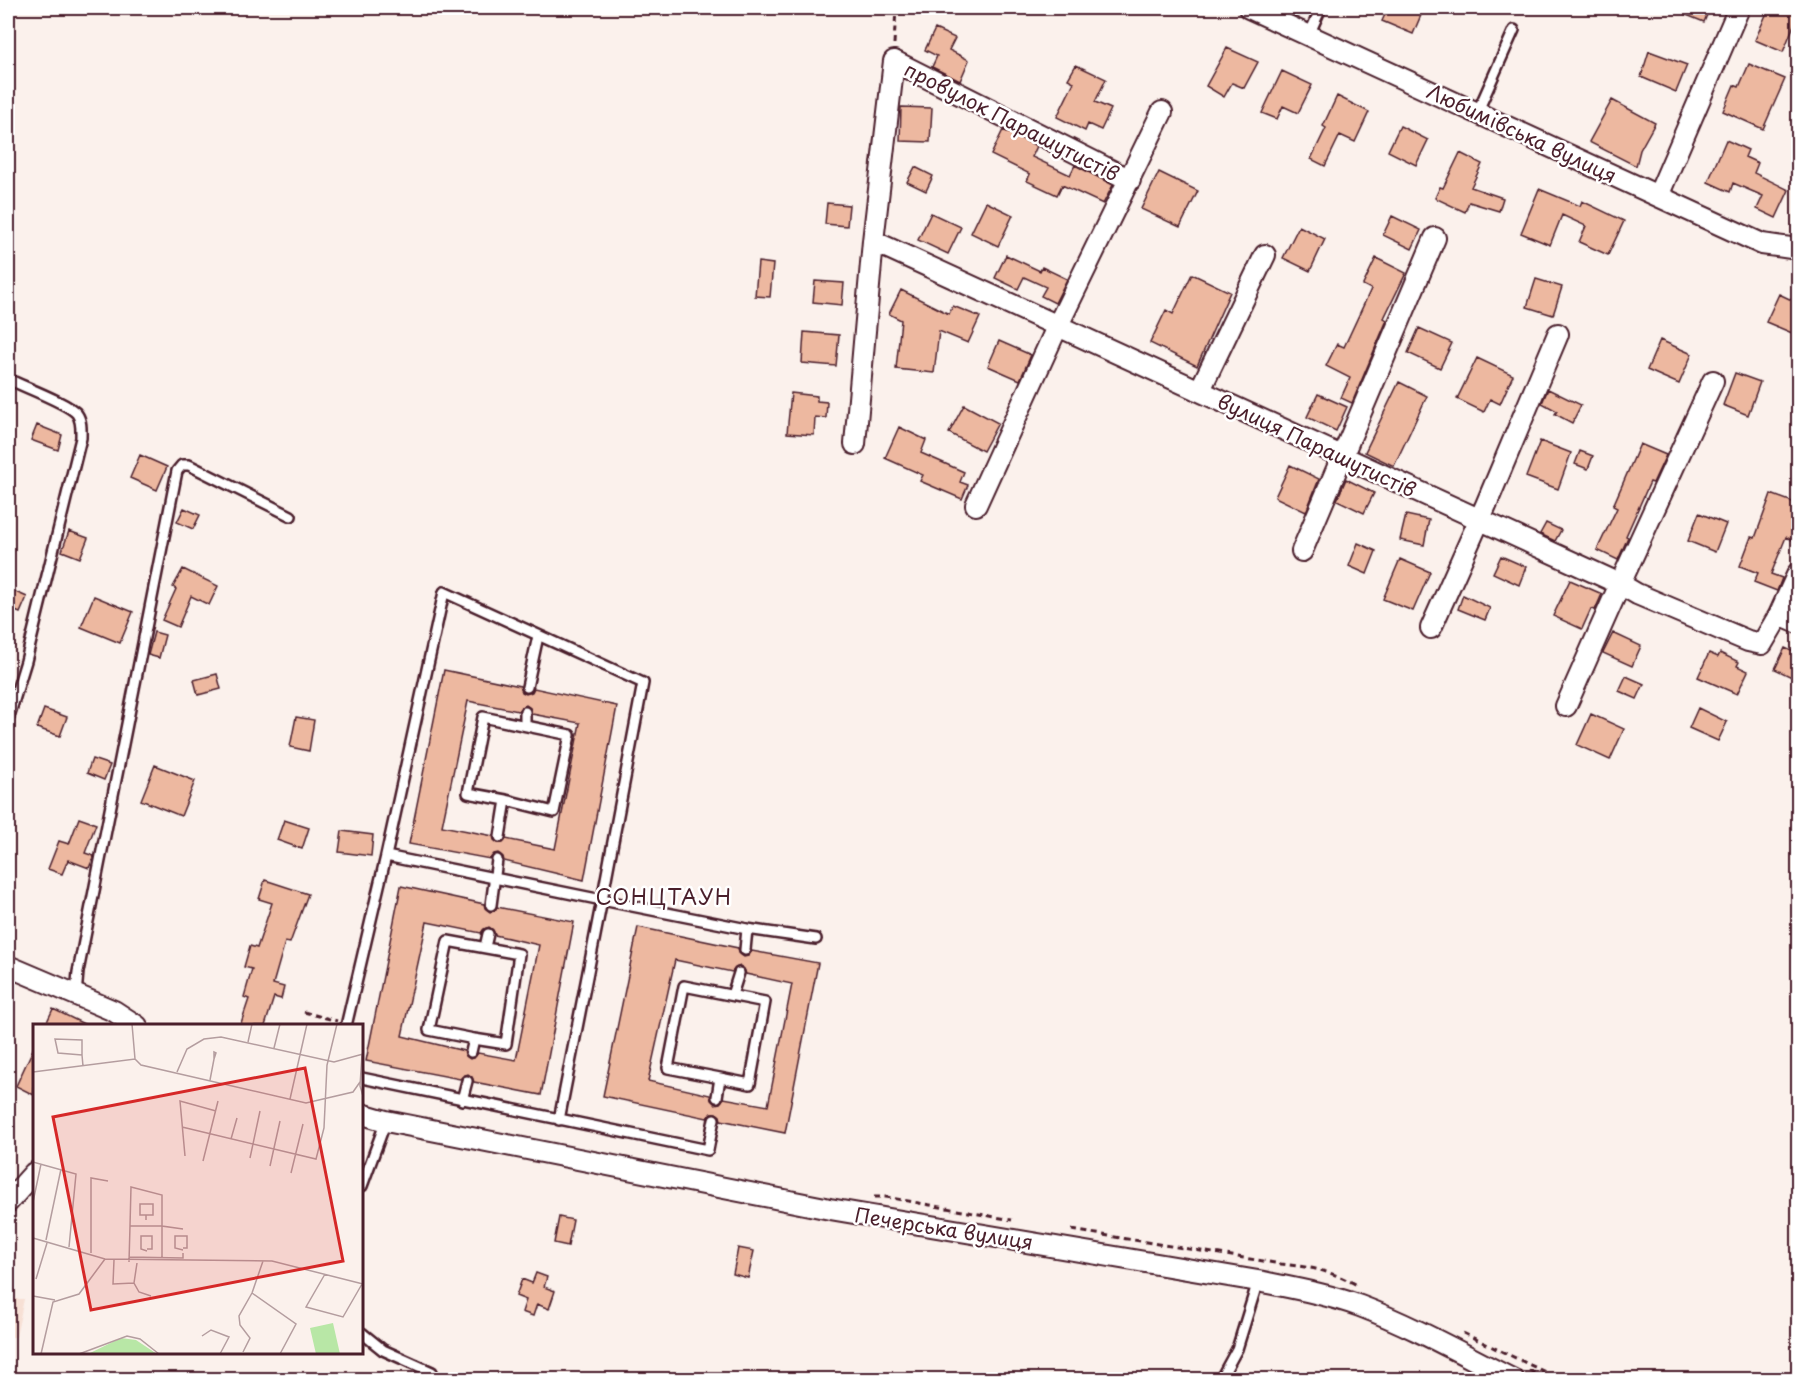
<svg xmlns="http://www.w3.org/2000/svg" width="1806" height="1387" font-family="'Playpen Sans',sans-serif">
<style>
.built{fill:#f7e0d5}
.building{fill:#edb8a0;stroke:#4a1f2b;stroke-width:1.5;fill-rule:evenodd}
.lines{fill:none;stroke-linecap:round;stroke-linejoin:round}
.lane-casing{stroke:#4a1f2b;stroke-width:14}
.street-casing{stroke:#4a1f2b;stroke-width:24}
.path{stroke:#4a1f2b;stroke-width:3;stroke-dasharray:6 4.5;stroke-linecap:butt}
.lane{stroke:#fff;stroke-width:9}
.street{stroke:#fff;stroke-width:20}
.labels{text-anchor:middle;dominant-baseline:central;stroke-width:5;stroke-linejoin:round;paint-order:stroke}
.street-label{font-size:20px;fill:#4a1f2b;stroke:#fff}
.neighbourhood-label{font-size:21px;letter-spacing:1.5px;fill:#4a1f2b;stroke:#fff}
.inset-road{fill:none;stroke:#b49d9f;stroke-width:1.5}
.view{fill:#d62828;fill-opacity:0.15;stroke:#d62828;stroke-width:3}
.inset-edge{fill:none;stroke:#4a1f2b;stroke-width:3}
</style>
<rect width="100%" height="100%" fill="#fbf1ec"/>
<filter id="ink" filterUnits="userSpaceOnUse"><feTurbulence type="fractalNoise" baseFrequency=".0167" numOctaves="2"/><feDisplacementMap in="SourceGraphic" scale="12" xChannelSelector="R" yChannelSelector="G"/><feConvolveMatrix kernelMatrix="1 2 1 2 8 2 1 2 1" color-interpolation-filters="sRGB"/></filter>
<g filter="url(#ink)">
<path class="built" d="M8,1299H24L16,1337H8Z"/>
<path class="building" d="M1388,8H1424L1413,34L1382,21Z
M1669,8H1710L1704,22Z
M1769,8H1781L1798,15L1783,52L1755,40Z
M935,29L955,38L949,50L969,60L960,81L932,67L937,56L925,50Z
M1227,48L1258,62L1244,88L1232,83L1224,97L1206,86Z
M1649,51L1687,65L1676,92L1641,77Z
M1749,64L1785,79L1763,129L1723,111L1734,85L1739,87Z
M1076,65L1106,79L1095,102L1111,109L1101,130L1088,124L1085,131L1057,117L1074,82L1068,79Z
M1282,71L1312,85L1298,113L1283,106L1277,119L1262,113Z
M1337,96L1369,112L1355,142L1340,135L1325,166L1311,159L1326,128L1323,126Z
M1612,100L1655,123L1640,150L1636,166L1589,142Z
M901,107L932,108L930,142L900,141Z
M1400,126L1428,140L1416,165L1388,151Z
M1003,130L1037,146L1032,157L1070,175L1075,165L1113,185L1103,204L1062,185L1057,195L1027,181L1030,174L991,155Z
M1726,140L1748,150L1745,157L1758,163L1754,173L1789,190L1776,218L1757,209L1763,196L1733,183L1730,192L1708,182Z
M1460,153L1482,164L1471,187L1503,198L1499,211L1469,202L1465,212L1435,198L1440,187L1443,188Z
M915,167L933,176L926,191L907,182Z
M1159,172L1198,191L1180,227L1141,209Z
M1539,189L1580,206L1582,201L1624,221L1608,255L1579,242L1586,226L1562,215L1550,245L1521,233Z
M986,202L1013,215L998,246L971,233Z
M827,203L849,205L847,226L825,224Z
M931,213L961,227L948,254L918,240Z
M1392,216L1421,230L1412,249L1383,235Z
M1299,226L1325,239L1310,271L1283,258Z
M1006,255L1040,271L1042,267L1067,279L1055,303L1041,296L1046,287L1024,277L1018,289L995,278Z
M1376,258L1406,273L1384,318L1387,320L1352,403L1341,398L1350,378L1326,366L1337,344L1344,347L1371,289L1363,285Z
M758,262L773,264L770,297L755,296Z
M1192,274L1230,292L1197,366L1150,343L1166,310L1173,314Z
M1536,279L1562,287L1553,315L1527,307Z
M815,281L844,283L842,305L813,302Z
M901,290L949,314L953,306L980,317L968,343L939,331L934,373L896,369L901,320L889,314Z
M1779,294L1798,303V320L1792,333L1766,322Z
M1419,328L1452,343L1440,368L1408,353Z
M804,332L839,335L836,366L802,363Z
M1660,340L1692,354L1679,384L1647,370Z
M999,341L1031,355L1020,380L988,366Z
M1477,358L1513,375L1500,404L1490,399L1484,412L1457,399Z
M1735,373L1760,382L1748,415L1723,405Z
M1399,382L1427,396L1394,466L1365,452Z
M1548,389L1581,405L1572,423L1555,414L1557,411L1542,403Z
M791,393L817,396V401L827,402L826,418L815,417L814,435L787,433Z
M1318,394L1347,407L1336,431L1307,417Z
M964,405L998,423L983,451L949,433Z
M37,425L62,435L58,450L31,440Z
M899,427L926,440L921,453L964,472L960,482L968,485L962,499L920,481L923,475L885,458Z
M1540,441L1571,453L1558,489L1526,477Z
M1640,444L1666,455L1653,483L1650,482L1626,536L1628,537L1618,560L1597,550L1617,508L1613,506Z
M1580,451L1593,456L1588,469L1575,464Z
M140,455L167,467L157,490L130,478Z
M1290,465L1319,479L1306,512L1275,497Z
M1346,479L1374,493L1364,513L1337,500Z
M1771,494L1798,504V522L1792,540L1786,537L1771,574L1782,578L1777,591L1754,582L1758,573L1740,566L1751,537L1755,538Z
M184,508L200,515L193,529L177,522Z
M1699,513L1726,524L1715,552L1688,541Z
M1406,515L1429,520L1424,545L1400,540Z
M1546,523L1561,530L1555,541L1540,534Z
M69,531L88,538L80,558L62,551Z
M1358,543L1376,551L1367,574L1349,566Z
M1501,556L1526,567L1519,585L1493,573Z
M1400,559L1430,572L1413,611L1383,599Z
M183,569L218,586L209,605L191,596L178,627L162,620L176,589L173,587Z
M1570,580L1602,594L1595,610L1591,609L1582,629L1553,616Z
M11,590L27,597L20,613L8,608V598Z
M1463,595L1490,608L1485,620L1458,609Z
M94,596L133,612L120,643L81,627Z
M154,632L165,635L159,658L148,655Z
M1613,633L1641,646L1632,666L1603,653Z
M1785,648L1798,654V680L1775,669Z
M1709,653L1718,657L1720,653L1739,662L1737,666L1748,671L1737,694L1698,677Z
M444,670L520,686L522,692L526,694L532,692L534,688L617,706L584,880L504,861L503,857L498,853L494,854L490,859L409,844ZM468,701L518,711L521,707L526,705L530,708L532,714L580,723L555,849L506,839L503,843H498L494,840L493,836L442,826Z
M217,674L221,689L198,695L194,680Z
M1626,676L1644,684L1637,699L1619,691Z
M1698,708L1727,722L1718,741L1689,728Z
M44,709L67,717L60,736L37,728Z
M1591,714L1624,729L1610,760L1577,745Z
M296,717L314,720L309,751L290,747Z
M92,759L110,765L104,780L87,773Z
M155,765L195,781L181,816L141,800Z
M79,818L96,824L85,853L94,856L89,868L68,860L62,874L48,869L59,841L69,844Z
M284,820L309,828L302,849L277,840Z
M342,831L373,835L371,856L339,852Z
M265,880L308,894L290,943L285,942L273,984L284,987L281,999L274,997L265,1026H240L249,999L244,997L252,969L244,967L250,946L257,948L272,903L259,899Z
M401,886L484,904L485,908L490,912L494,911L497,907L574,922L541,1095L474,1082L472,1077L468,1074L463,1076L460,1079L366,1061ZM427,922L481,933L484,929L489,927L493,930L495,935L539,945L516,1060L478,1053L475,1057L470,1059L466,1056L464,1051L402,1036Z
M638,927L738,948L739,953L744,957L748,956L752,951L818,963L785,1133L721,1120L720,1116L716,1113H711L707,1118L603,1096ZM675,960L732,972L735,968L740,966L744,969L746,974L792,984L768,1106L724,1098L720,1103L715,1104L711,1100L710,1095L648,1081Z
M53,1009L88,1026H45Z
M34,1047V1095L16,1086Z
M559,1217L573,1220L568,1246L554,1243Z
M738,1248L754,1251L748,1278L733,1274Z
M536,1273L547,1277L544,1287L555,1291L549,1309L537,1304L533,1316L522,1312L526,1300L516,1296L522,1279L532,1283Z"/>
<g class="lines">
<defs>
<path id="lane" d="M1309,35L1321,8
M1477,113L1514,30
M8,379C22,386 70,404 77,414C82,421 81,431 81,438L26,661L8,720
M527,687L538,636
M525,724V712
M500,837L506,800L468,793L483,717L570,735L554,812L506,800
M386,856L444,592L643,683L602,900L747,929L745,950
M491,905L497,860
M747,929L816,939
M485,947L488,934
M76,995L78,972L177,471L182,465H189L291,516
M732,995L739,973
M346,1026L386,856L602,900L559,1120
M471,1052L474,1039L429,1030L448,941L519,954L506,1044L474,1039
M362,1078L708,1150L714,1119
M717,1097L720,1078L668,1068L684,986L765,1002L750,1084L720,1078
M462,1100L467,1081
M362,1186L386,1121
M362,1333L383,1350L432,1372
M1220,1380L1237,1349L1258,1281"/>
<path id="street" d="M1249,8L1762,244L1798,249
M1658,196L1739,8
M873,241L1620,584L1637,594L1748,641L1762,644L1779,615L1798,573
M1200,390L1265,255
M855,444L873,241L894,61L1130,180
M976,505L1058,325L1162,112
M1302,551L1435,238
M1779,615L1798,623
M1431,628L1486,505L1558,334
M1566,706L1620,584L1713,381
M8,966L114,1011L137,1026
M362,1114L386,1121L830,1209L1258,1281C1292,1288 1327,1294 1360,1306C1413,1326 1464,1355 1514,1380
M8,1202L34,1173"/>
</defs>
<use href="#lane" class="lane-casing"/>
<use href="#street" class="street-casing"/>
<path class="path" d="M894,44L896,8
M304,1012L337,1021
M874,1197H886L1012,1220
M1072,1230L1281,1264C1312,1267 1331,1271 1359,1286
M1463,1333L1562,1380
M1529,1370L1550,1380"/>
<use href="#lane" class="lane"/>
<use href="#street" class="street"/>
</g>
</g>
<g class="labels">
<g class="street-label">
<text transform="translate(1012 121) rotate(27)">провулок Парашутистів</text>
<text transform="translate(1522 133) rotate(25)">Любимівська вулиця</text>
<text transform="translate(1317 445) rotate(25)">вулиця Парашутистів</text>
<text transform="translate(944 1228) rotate(9)">Печерська вулиця</text>
</g>
<g class="neighbourhood-label">
<text x="664" y="896">СОНЦТАУН</text>
</g>
</g>
<g transform="translate(33 1024)">
<rect width="330" height="330" fill="#fbf1ec"/>
<path d="M300,299L307,330H283L277,304ZM88,314L103,316L124,330H55Z" fill="#b8e7a6"/>
<path class="inset-road" d="M99,0L102,35M215,18L219,0M241,24L247,0M329,30L327,62L330,72M49,31L25,29L22,15L49,16V31L50,42M0,48L102,35L108,41L273,79L320,68L327,58M144,48L154,25L171,15L188,13L301,38L330,30M177,56L181,35L183,29L181,28V35M257,75L274,0M149,103L283,135L291,104L294,41L304,0M198,115L204,94M152,132L147,77L183,87M217,134L227,87M170,137L185,77M0,138L43,150L36,223M237,142L247,97M258,149L270,100M0,178L8,140M113,191H120V180H107V191H113V196M97,202L98,163L129,171V202L150,205M0,214L72,235L239,237L330,260M13,216L28,145M150,224H154V212H142V224L150,226M114,225H119V212H108V225L114,227M58,229V154L75,157M96,233L150,234V229M81,236L80,260L101,259M96,238L97,202H129V234M104,239L101,259L106,268L118,272M292,250L273,283L310,293L329,260M3,255L14,219M219,269L230,237M0,272L22,276M169,312L178,306L196,313L187,330M210,328L217,314L207,301L206,292L219,269L263,300L247,330M8,330L20,278L46,270L72,235M46,330L94,312L107,315L126,330"/>
<path class="view" d="M272,44L310,237L58,286L20,93Z"/>
<rect width="330" height="330" class="inset-edge"/>
</g>
<rect width="1806" height="1387" fill="none" stroke="#fff" stroke-width="30"/>
<rect x="15" y="15" width="1776" height="1357" fill="none" stroke="#4a1f2b" stroke-width="2" filter="url(#ink)"/>
</svg>
